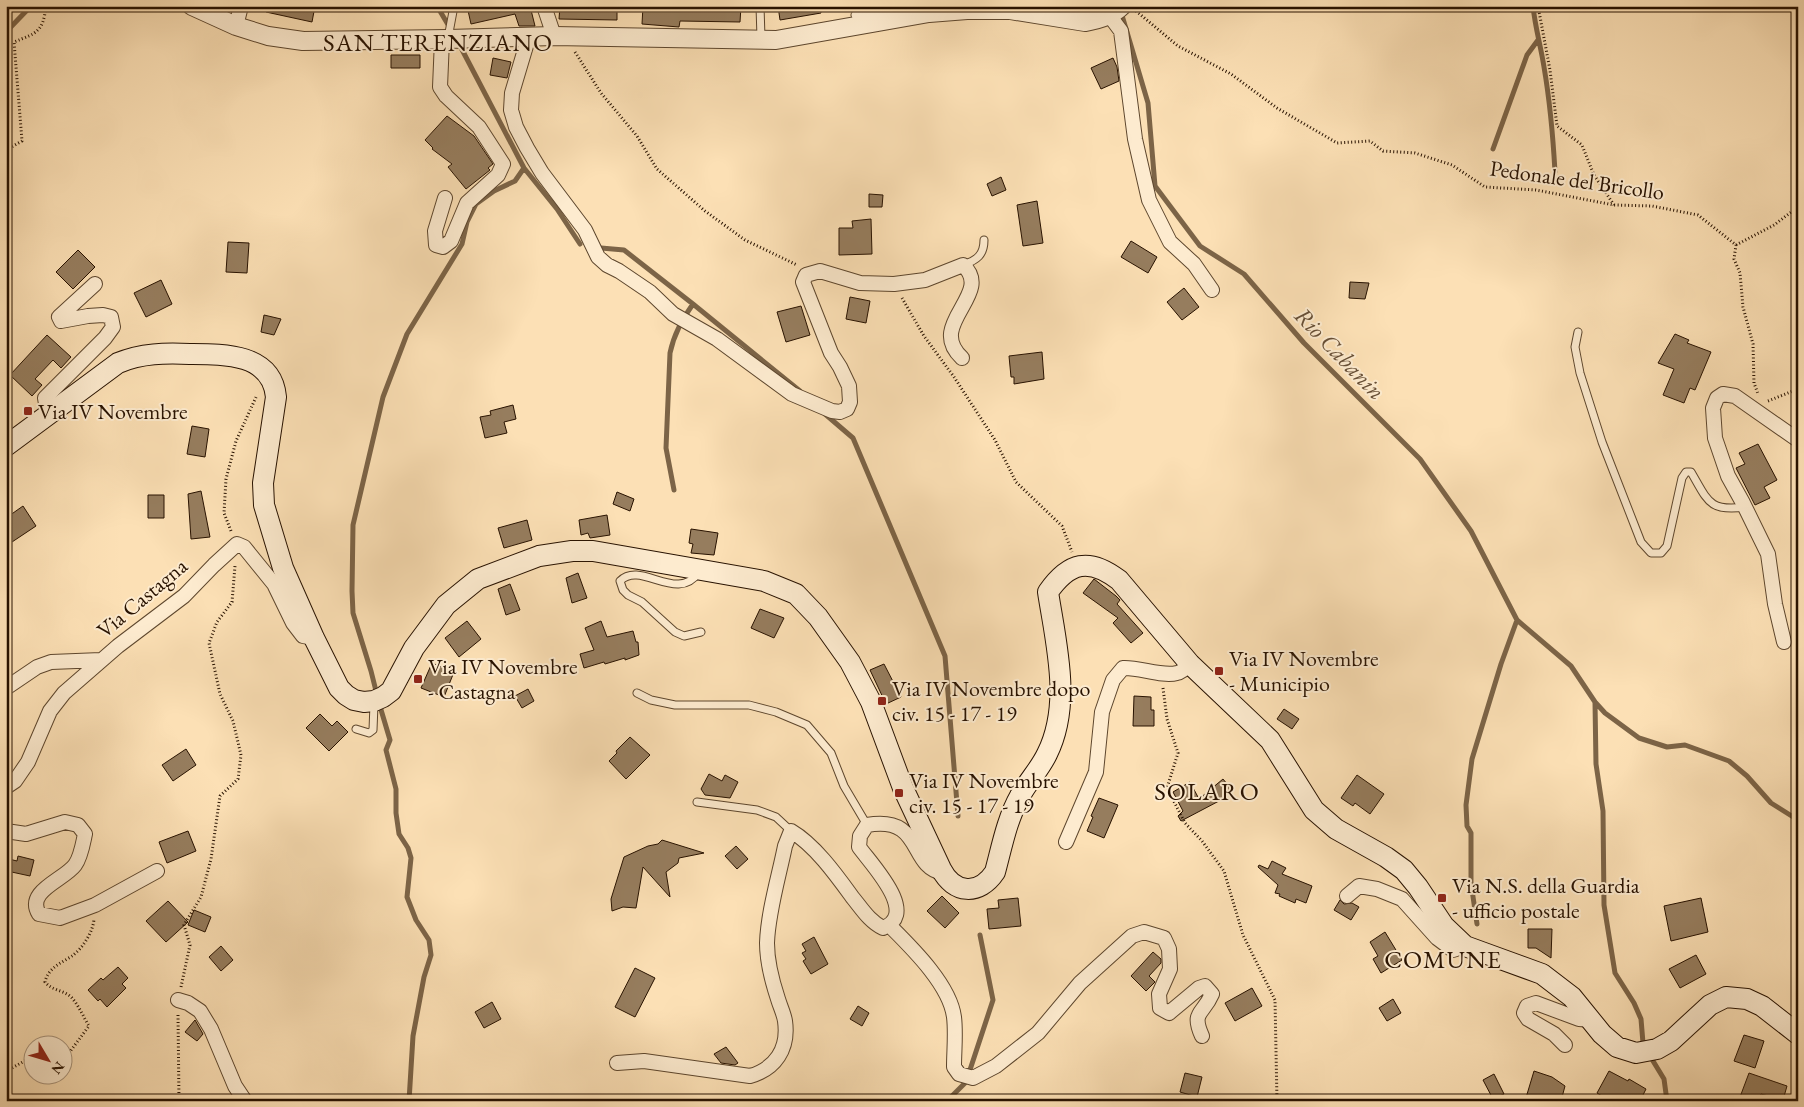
<svg xmlns="http://www.w3.org/2000/svg" width="1804" height="1107" font-family="'EB Garamond',serif">
<style>
.lines{fill:none;stroke-linecap:round;stroke-linejoin:round}
.stream{stroke:#7c6447;stroke-width:5}
.building{fill:#967d5e;stroke:#281200}
.service-casing{stroke:#5d462d;stroke-width:9}
.minor-casing{stroke:#5d462d;stroke-width:16}
.tertiary-casing{stroke:#5d462d;stroke-width:20}
.secondary-casing{stroke:#281200;stroke-width:22}
.path{stroke:#281200;stroke-width:3;stroke-dasharray:1 2.5;stroke-linecap:butt}
.service{stroke:#fdebcf;stroke-width:7}
.minor{stroke:#fdebcf;stroke-width:14}
.tertiary{stroke:#fdebcf;stroke-width:18}
.secondary{stroke:#fdebcf;stroke-width:20}
.poi-dot{fill:#8f2418;stroke:#fdebcf;stroke-width:2}
.labels{text-anchor:middle;dominant-baseline:central;stroke-width:4;stroke-linejoin:round;paint-order:stroke}
.street-label{font-size:22px;fill:#281200;stroke:#fdebcf}
.poi-label{font-size:22px;fill:#281200;stroke:#fdebcf;text-anchor:start}
.water-label{font-size:24px;font-style:italic;fill:#674f36;stroke:#fdebcf}
.quarter-label{font-size:25px;letter-spacing:1px;fill:#281200;stroke:#fdebcf}
</style>
<rect width="100%" height="100%" fill="#fce0b5"/>
<filter id="stains"><feTurbulence type="fractalNoise" baseFrequency=".004" numOctaves="4"/><feColorMatrix values="0 0 0 0 .2 0 0 0 0 .09 0 0 0 0 .02 0 0 0 .5 -.17"/></filter>
<radialGradient id="worn" r=".72"><stop offset=".6" stop-color="#630" stop-opacity="0"/><stop offset="1" stop-color="#630" stop-opacity=".3"/></radialGradient>
<g class="lines">
<path class="stream" d="M437,6L450,28
M1533,6C1535,27 1541,47 1544,67C1550,102 1553,136 1555,172
M1121,12L1148,103L1155,186L1200,246L1244,274L1304,343L1420,459L1471,531L1517,620L1571,666L1595,702L1605,713L1639,738L1667,747L1685,745L1729,761L1747,776L1771,803L1798,820
M6,32L31,6
M458,42L524,168L557,209L580,244
M1493,149L1527,55L1538,40
M601,248L624,250L693,304L800,391
M825,414L853,438L945,656L958,816
M674,490L666,448L670,353C674,334 682,320 693,304
M377,695L371,671L353,613L352,591L353,525L383,397L407,334L462,244L467,222L476,204L494,191L515,181L524,168
M1595,702L1596,764L1603,811L1604,905L1615,973L1634,1003L1641,1019L1643,1043L1645,1047
M379,703L390,740L386,750L396,789V813L399,834L408,848L411,858L407,897L416,920L429,940L431,955L424,977L413,1036L409,1101
M1477,924L1471,883V833L1467,826L1466,805L1472,759L1501,664L1517,620
M1650,1056L1664,1079L1667,1101
M947,1101L966,1082L993,1000L980,935"/>
</g>
<path class="building" d="M267,6H315L312,22L266,12Z
M467,6H530L535,26H519L515,14L471,24Z
M560,6H617V20L559,19Z
M643,6H741L740,22L680,21L679,27L642,24Z
M778,6H820L821,13L780,20Z
M391,55H420V68H391Z
M493,58L511,62L507,78L490,75Z
M1113,58L1117,67L1119,81L1101,89L1091,68Z
M447,116L474,136L493,164L488,168L490,170L466,189L448,167L452,164L432,149L433,148L425,140Z
M1001,177L1006,190L992,196L987,184Z
M869,194L883,195L882,207H869Z
M1037,201L1043,243L1023,246L1017,205Z
M871,219L872,254L839,255V228H853L852,221Z
M1131,241L1157,257L1148,273L1121,257Z
M228,242L249,243L247,273L226,272Z
M78,250L95,267L73,289L56,272Z
M161,280L172,304L146,317L134,293Z
M1350,282L1369,283L1365,299L1349,298Z
M1184,288L1199,307L1182,320L1167,302Z
M850,297L870,301L866,323L846,319Z
M801,306L810,335L786,342L777,312Z
M264,315L281,319L274,335L261,332Z
M1675,334L1689,340L1687,343L1711,352L1695,390L1690,388L1684,403L1663,395L1674,369L1658,363Z
M47,335L71,357L61,368L53,360L35,379L42,385L32,396L10,375Z
M1042,352L1044,379L1014,384V377H1011L1009,356Z
M513,405L516,419L504,422L507,433L485,438L480,417L491,415L490,411Z
M192,426L209,429L205,457L187,454Z
M1758,444L1777,480L1764,487L1770,498L1755,505L1736,468L1745,464L1739,453Z
M201,491L210,537L191,539L188,494Z
M617,492L634,499L630,511L613,504Z
M148,495H164V518H148Z
M23,506L36,526L6,546V518Z
M607,515L610,535L590,538L588,533L581,535L579,520Z
M527,520L532,540L504,548L498,528Z
M691,529L718,533L714,555L691,553L693,544L689,543Z
M578,573L587,598L572,603L566,578Z
M1094,579L1116,596L1120,600L1117,604L1143,633L1131,643L1113,623L1118,618L1083,593Z
M510,584L520,610L506,615L498,589Z
M760,609L784,618L774,638L751,628Z
M467,621L481,639L459,657L445,638Z
M601,621L607,637L633,631L636,642H638L639,655L625,660V658L605,664L604,662L584,668L580,654L594,650L585,628Z
M432,663L454,672L444,697L421,688Z
M884,664L901,697L886,704L870,670Z
M528,689L534,701L522,708L515,696Z
M1134,696L1151,697V710H1154V726H1133Z
M1284,709L1299,719L1292,729L1277,719Z
M320,714L332,726L337,721L348,732L329,751L306,728Z
M630,737L650,755L626,779L609,761L617,753L616,751Z
M186,749L196,765L173,781L162,765Z
M709,774L722,781L725,775L738,782L730,798L705,795L701,789Z
M1357,775L1384,794L1370,814L1355,803L1353,806L1341,798Z
M1223,779L1232,790L1219,801L1181,821L1178,816L1183,811L1173,792L1190,782L1199,799Z
M1099,798L1118,805L1104,838L1087,831L1093,817L1091,816Z
M188,831L196,851L167,863L159,842Z
M662,840L704,853L679,858L678,863L666,872L670,897L643,867L636,908L623,907L612,911L611,899L624,857L648,846L658,844Z
M736,846L748,859L737,869L725,856Z
M18,856L34,860L30,876L7,871L9,859L17,861Z
M1272,861L1286,868L1282,874L1312,886L1306,903L1296,899L1295,903L1279,896L1280,894L1275,893L1278,885L1258,867L1259,865L1268,869Z
M942,896L959,913L945,928L927,911Z
M1018,898L1021,926L989,929L987,909L999,908L998,900Z
M1701,898L1708,932L1671,941L1664,906Z
M1340,900L1344,904L1352,903L1359,907L1351,920L1334,910Z
M168,901L188,922L166,942L146,921Z
M194,910L211,917L205,932L188,925Z
M1528,929H1552L1551,958L1536,948H1528Z
M1385,932L1402,960L1381,973L1373,959L1378,956L1370,942Z
M814,937L828,964L811,974L803,961L806,959L802,953L806,951L802,944Z
M221,946L233,960L221,971L209,957Z
M1153,952L1161,959V963L1149,976L1155,982L1146,991L1131,976Z
M1696,955L1706,974L1680,988L1669,969Z
M118,967L128,978L122,984L126,988L107,1007L100,999L98,1001L88,990L101,978L103,980Z
M635,968L655,978L635,1017L615,1007Z
M1252,988L1262,1006L1235,1021L1225,1003Z
M1393,999L1401,1013L1387,1021L1379,1008Z
M492,1002L501,1019L484,1028L475,1012Z
M858,1006L869,1013L862,1026L850,1019Z
M195,1020L203,1034L197,1041L185,1032Z
M1744,1035L1764,1041L1755,1068L1734,1061Z
M726,1047L738,1063L735,1065L721,1063L714,1054Z
M1534,1071L1552,1077L1565,1086L1561,1101H1525Z
M1609,1071L1628,1081L1629,1079L1646,1089L1640,1101H1610L1597,1093Z
M1185,1073L1202,1077L1197,1097L1180,1092Z
M1749,1073L1787,1086L1783,1100L1761,1094L1758,1101H1751L1740,1097Z
M1494,1074L1504,1094L1493,1099L1483,1080Z"/>
<g class="lines">
<defs>
<path id="service" d="M760,6L761,38
M855,15L904,6
M448,38L454,6
M963,265C977,260 984,255 984,240
M1578,332L1575,347L1580,373L1602,442L1641,542L1651,553H1661L1667,546L1682,478L1686,472H1691C1708,501 1709,512 1745,507
M699,572C677,604 641,560 620,581L623,590L628,595L642,602L675,632L684,636L701,632
M637,693L651,700L675,705H749L776,712L807,725L831,753L844,786L867,825
M356,729L369,733L373,730L374,704
M697,802L757,810L776,817L791,831"/>
<path id="minor" d="M544,6L554,36
M1083,6L1085,22
M1109,15L1121,31L1135,139L1149,200L1170,242L1194,264L1212,290
M236,26L241,6
M529,36L512,93L511,110L516,127L527,148L542,173L585,230L598,257L607,265L619,271L650,292L673,314L717,339L792,394L832,411L840,412L847,409L850,402L849,386L840,367L831,353L803,282L806,275L820,271L860,283L894,284L925,280L963,265C995,294 925,324 962,358
M442,40L440,87L446,96L479,127L503,164L498,175L467,203L451,241L443,247L436,245L435,231L445,198
M48,415L45,398L105,338L113,327L111,317L103,315L88,316L61,321L59,317L95,284
M1784,642L1775,604L1768,554L1743,503L1728,476L1715,438L1713,408L1717,398L1723,394L1735,396L1798,440
M6,688L37,667L51,662L101,660
M6,787L15,781L28,762L50,711L64,693L118,646L184,596L214,565L237,544L244,547L274,584L293,623L303,636L314,638
M6,831L26,834L65,822L78,825L85,834C83,843 81,857 75,865C64,880 25,891 39,914L60,918L95,905L157,871
M1066,842L1096,772L1102,712L1113,680L1123,668C1139,667 1162,677 1177,673C1182,672 1187,667 1190,664
M1347,896L1359,886L1377,889L1402,899L1437,938L1453,950L1465,946
M890,926C912,948 950,985 954,1017C956,1033 954,1051 954,1067L959,1074L973,1078L996,1066L1038,1033L1080,983L1132,936L1144,932L1164,938L1169,949L1170,969L1159,994L1160,1008L1169,1013L1199,988L1205,986L1212,994C1203,1015 1191,1011 1202,1036
M178,1000L188,1003L200,1011L211,1029L235,1086L245,1101
M1565,1045L1554,1034L1528,1019L1524,1013L1527,1006L1536,1003L1579,1019L1592,1020
M617,1063L644,1061L750,1076C775,1069 789,1049 785,1021C784,1014 780,1006 778,999C772,981 767,963 767,943C768,912 779,876 785,846L791,831C815,845 837,876 853,898C862,909 870,922 883,928C920,914 871,864 859,847L860,836L867,825C924,815 908,867 943,873"/>
<path id="tertiary" d="M192,6L236,26L268,36L303,41L448,39L554,36L776,40L929,13L967,10H1010L1085,22C1098,20 1112,16 1122,6"/>
<path id="secondary" d="M6,446L118,363C142,353 165,353 190,354C223,354 272,353 276,397L263,483L264,505L283,568L314,638L339,688L346,695L354,700L364,702L374,701L383,697L391,691L414,648L446,605L478,579L539,556L572,551H593L764,581L796,594L818,617L850,662L871,702L903,788L941,869C954,894 979,896 995,872C1002,846 1007,819 1020,796C1028,781 1040,769 1047,754C1072,704 1056,644 1048,592C1069,562 1089,557 1119,580L1190,664L1270,740L1314,810L1336,829L1386,857L1404,870L1418,887L1444,926L1465,946L1542,974L1572,997L1602,1034L1617,1047L1636,1053L1657,1049L1671,1041L1710,1005L1726,997L1747,999L1762,1006L1798,1034"/>
</defs>
<use href="#service" class="service-casing"/>
<use href="#minor" class="minor-casing"/>
<use href="#tertiary" class="tertiary-casing"/>
<use href="#secondary" class="secondary-casing"/>
<path class="path" d="M1538,6L1550,70L1557,126L1582,145L1594,175L1614,205
M1136,11L1178,46L1231,74L1277,108L1337,143L1370,141L1383,151L1415,153L1452,165L1485,187L1536,190L1614,205L1652,206L1698,215L1736,245L1734,259L1740,273L1743,307L1753,344L1754,383L1758,394
M575,52L601,93L637,136L657,169L705,211L745,240L797,265
M6,150L22,141L14,42C36,33 43,33 46,6
M1736,245L1774,225L1798,207
M902,298L924,336L954,377L995,440L1016,482L1062,526L1072,552
M1768,401L1798,389
M231,531L224,513L226,479L236,441L257,395
M1163,688L1167,719L1178,753L1167,788L1185,823L1202,841L1224,871L1243,935L1275,1000L1277,1101
M181,987L190,945L184,925L201,897L211,859L220,796L238,779L241,755L233,721L220,694L209,643L217,622L232,602L235,566
M178,1015L179,1101
M62,1055L69,1053L89,1026C84,1018 79,1006 72,998C65,990 52,991 45,982C48,968 61,963 72,956C83,948 93,932 94,919
M6,1076L10,1069L32,1057"/>
<use href="#service" class="service"/>
<use href="#minor" class="minor"/>
<use href="#tertiary" class="tertiary"/>
<use href="#secondary" class="secondary"/>
</g>
<g class="poi-dot">
<rect x="23" y="406" width="10" height="10" rx="2.5"/>
<rect x="1214" y="666" width="10" height="10" rx="2.5"/>
<rect x="413" y="674" width="10" height="10" rx="2.5"/>
<rect x="877" y="696" width="10" height="10" rx="2.5"/>
<rect x="894" y="788" width="10" height="10" rx="2.5"/>
<rect x="1437" y="893" width="10" height="10" rx="2.5"/>
</g>
<g class="labels">
<g class="street-label">
<text transform="translate(1577 180) rotate(8)">Pedonale del Bricollo</text>
<text transform="translate(142 598) rotate(-40)">Via Castagna</text>
</g>
<g class="poi-label">
<text x="38" y="411">Via IV Novembre</text>
<text x="1229" y="658">Via IV Novembre<tspan x="1229" dy="25">- Municipio</tspan></text>
<text x="428" y="666">Via IV Novembre<tspan x="428" dy="25">- Castagna</tspan></text>
<text x="892" y="688">Via IV Novembre dopo<tspan x="892" dy="25">civ. 15 - 17 - 19</tspan></text>
<text x="909" y="780">Via IV Novembre<tspan x="909" dy="25">civ. 15 - 17 - 19</tspan></text>
<text x="1452" y="885">Via N.S. della Guardia<tspan x="1452" dy="25">- ufficio postale</tspan></text>
</g>
<g class="water-label">
<text transform="translate(1340 353) rotate(46)">Rio Cabanin</text>
</g>
<g class="quarter-label">
<text x="438" y="42">SAN TERENZIANO</text>
<text x="1207" y="791">SOLARO</text>
<text x="1443" y="959">COMUNE</text>
</g>
</g>
<rect width="1804" height="1107" fill="none" stroke="#fce0b5" stroke-width="25"/>
<rect x="8" y="8" width="1789" height="1092" fill="none" stroke="#281200" stroke-width="2.5"/>
<rect x="12" y="12" width="1779" height="1082" fill="none" stroke="#281200"/>
<g transform="translate(48 1060) rotate(128)"><circle r="24" fill="#fdebcf" stroke="#a8947c"/>
<path d="M0-4L9 19L0 12L-9 19Z" fill="#8f2418"/>
<text y="-8" font-size="14" font-weight="bold" text-anchor="middle" fill="#281200">N</text>
</g>
<rect width="100%" height="100%" filter="url(#stains)"/>
<rect width="100%" height="100%" fill="url(#worn)"/>
</svg>
